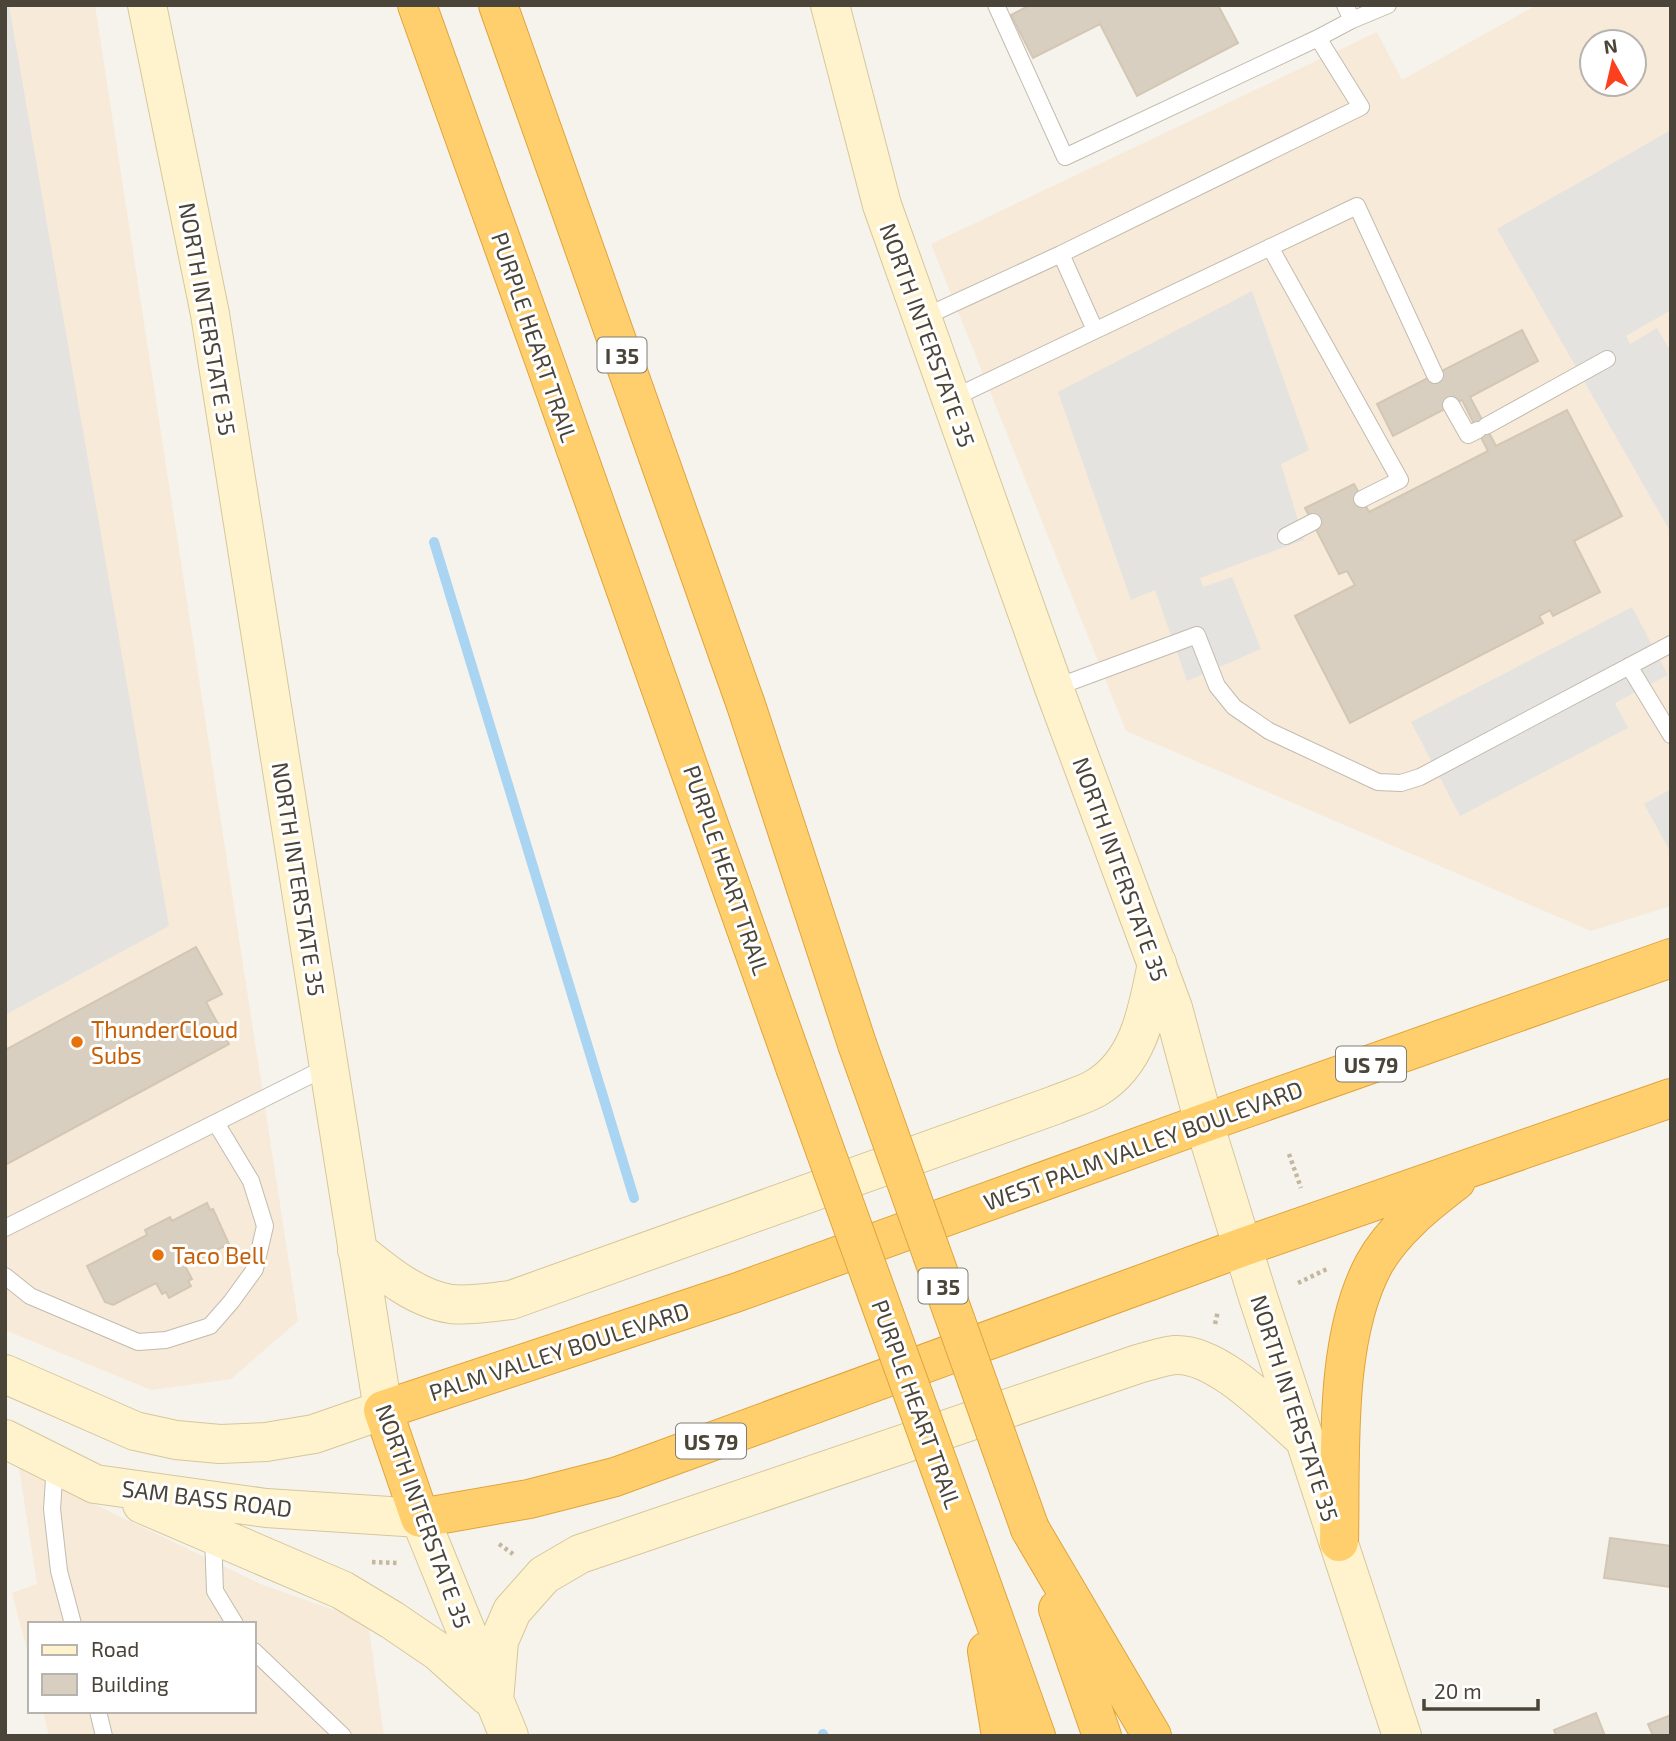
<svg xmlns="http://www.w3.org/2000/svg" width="1676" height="1741" font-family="'Exo 2',sans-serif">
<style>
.commercial{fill:#f7ead8;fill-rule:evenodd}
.parking{fill:#e5e3e0}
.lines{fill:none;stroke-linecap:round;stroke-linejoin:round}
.stream{stroke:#a9d4f2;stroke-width:10}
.building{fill:#d8cfc1;stroke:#d3c7b4;stroke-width:2}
.lane-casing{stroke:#c2bbae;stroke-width:18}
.secondary-casing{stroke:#d6c79b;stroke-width:40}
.highway-casing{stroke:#e0a43c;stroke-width:40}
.path{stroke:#c4b79f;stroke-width:4.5;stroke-dasharray:3.5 3.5;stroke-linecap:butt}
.lane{stroke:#fff;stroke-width:16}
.secondary{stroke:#fff3cd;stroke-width:38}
.highway{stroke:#ffcf6e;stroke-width:38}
.highway-bridge-casing{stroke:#e0a43c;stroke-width:40;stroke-linecap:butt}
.highway-bridge{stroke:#ffcf6e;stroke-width:38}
.food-dot{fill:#e8710a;stroke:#fff;stroke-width:2.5}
.labels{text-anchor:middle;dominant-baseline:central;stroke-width:6;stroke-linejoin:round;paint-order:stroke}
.shield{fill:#fff;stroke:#817c74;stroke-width:2}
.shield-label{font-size:21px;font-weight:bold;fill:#4b4439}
.street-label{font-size:23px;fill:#4b4439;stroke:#fff}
.food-label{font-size:23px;fill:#c56008;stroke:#fff;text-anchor:start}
</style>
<rect width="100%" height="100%" fill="#f6f3ec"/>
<path class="commercial" d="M5,5H95L298,1321L231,1379L151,1390L5,1330Z
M1537,5H1671V906L1591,931L1126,731L931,244L1377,32L1402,80ZM1592,42H1634V84H1592Z
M19,1468L263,1585L368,1622L384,1736H49L43,1711H254V1624H30V1661L12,1593L37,1584Z"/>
<path class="parking" d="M5,5H9L169,926L5,1015Z
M1671,130V310L1626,336L1630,344L1657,328L1671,352V533L1497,229Z
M1252,291L1309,450L1281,464L1304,540L1200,578L1203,587L1232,577L1261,649L1187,681L1155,590L1131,600L1058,392Z
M1632,607L1668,675L1615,703L1628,728L1460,816L1411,722Z
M1671,789V853L1644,804Z"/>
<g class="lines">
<path class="stream" d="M434,542L634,1198
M823,1734L824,1736"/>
</g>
<path class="building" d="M1030,5H1218L1238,43L1137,96L1100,24L1033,58L1011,15Z
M1522,330L1538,361L1470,397L1496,446L1567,410L1622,516L1574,541L1600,592L1553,616L1550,610L1539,616L1543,623L1350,723L1295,616L1355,585L1347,571L1339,574L1305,508L1354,484L1369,512L1488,451L1462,400L1393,436L1377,404Z
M196,947L222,994L206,1002L229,1044L5,1165V1050Z
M207,1203L210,1210L213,1209L229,1244L185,1266L192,1279L188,1281L191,1286L169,1298L166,1292L162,1294L156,1283L113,1305L105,1302L87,1266L147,1235L145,1230L170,1217L172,1221Z
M1610,1538L1671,1546V1587L1604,1578Z
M1596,1713L1605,1736H1556L1554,1730Z
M1671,1715V1736H1653L1648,1724Z"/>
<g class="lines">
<defs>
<path id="lane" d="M1352,20L1388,5
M1318,38L1352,20L1345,5
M1270,247L1400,480L1362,499
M1061,254L1095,330
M922,318L1061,254L1361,107L1318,38L1065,157L996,5
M951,399L1357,206L1435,375
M1451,405L1468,435L1478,430
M1486,426L1607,359
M1286,536L1313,522
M1629,666L1671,735
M1054,688L1197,635L1217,686L1234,707L1269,731L1378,782L1401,783L1420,777L1671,644
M5,1228L329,1066
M5,1276L30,1296L138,1342L166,1340L210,1326L231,1302L255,1269L265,1226L251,1181L216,1123
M55,1464L52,1509L59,1571L73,1624
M213,1536L215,1591L235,1624
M254,1651L343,1736
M98,1711L104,1736"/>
<path id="secondary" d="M830,5L882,205L1054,688L1173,1008L1204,1123L1258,1297L1402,1736
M357,1250C384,1272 416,1299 451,1304C470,1306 492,1302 511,1300L1055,1105C1069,1099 1084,1095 1096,1088C1140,1062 1148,1008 1157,963
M5,1374L135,1431L176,1440L220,1444L266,1442L314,1434L383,1410L210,314L147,5
M5,1439L95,1484L266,1508L420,1518L509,1736
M142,1504L342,1590L392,1620L439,1652L488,1696
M494,1701L499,1641L512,1611L544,1575L580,1554L1138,1364C1150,1361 1163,1356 1175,1355C1218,1353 1272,1411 1302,1437"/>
<path id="highway" d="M417,5C543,359 672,712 795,1067
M498,5L746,705L857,1044
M1671,958L1204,1123L735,1293L383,1410L420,1518L529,1499L615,1477L1243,1247L1671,1098
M1030,1529L1152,1736
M1339,1542C1341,1457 1333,1340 1374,1264C1393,1230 1426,1204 1456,1181
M969,1549L1036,1736
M1058,1609L1102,1736
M987,1651L1001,1736"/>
</defs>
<use href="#lane" class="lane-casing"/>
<use href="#secondary" class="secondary-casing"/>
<use href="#highway" class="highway-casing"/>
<path class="path" d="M1289,1154L1301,1188
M1298,1283L1329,1268
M1215,1324L1218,1311
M499,1544L513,1554
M372,1562L398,1563"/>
<use href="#lane" class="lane"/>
<use href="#secondary" class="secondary"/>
<use href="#highway" class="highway"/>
<defs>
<path id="highway-bridge" d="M857,1044L1030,1529
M795,1067L969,1549"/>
</defs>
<use href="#highway-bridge" class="highway-bridge-casing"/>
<use href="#highway-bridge" class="highway-bridge"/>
</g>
<g class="food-dot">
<circle cx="77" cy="1042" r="7"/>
<circle cx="158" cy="1255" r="7"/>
</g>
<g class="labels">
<g class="shield">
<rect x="597.5" y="337.5" width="49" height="35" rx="5"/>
<rect x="1336" y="1046.5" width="70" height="35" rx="5"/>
<rect x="918.5" y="1268.5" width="49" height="35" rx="5"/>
<rect x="676" y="1423.5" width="70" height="35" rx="5"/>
</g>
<g class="shield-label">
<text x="622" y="355">I 35</text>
<text x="1371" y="1064">US 79</text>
<text x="943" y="1286">I 35</text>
<text x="711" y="1441">US 79</text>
</g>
<g class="street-label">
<text transform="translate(208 319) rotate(80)">NORTH INTERSTATE 35</text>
<text transform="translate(928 335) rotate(70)">NORTH INTERSTATE 35</text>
<text transform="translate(535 337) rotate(71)">PURPLE HEART TRAIL</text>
<text transform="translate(1121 869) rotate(70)">NORTH INTERSTATE 35</text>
<text transform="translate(727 870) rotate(71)">PURPLE HEART TRAIL</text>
<text transform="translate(299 879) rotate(81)">NORTH INTERSTATE 35</text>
<text transform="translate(1143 1145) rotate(-20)">WEST PALM VALLEY BOULEVARD</text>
<text transform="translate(559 1351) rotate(-18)">PALM VALLEY BOULEVARD</text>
<text transform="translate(917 1404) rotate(70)">PURPLE HEART TRAIL</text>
<text transform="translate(1295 1408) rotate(72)">NORTH INTERSTATE 35</text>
<text transform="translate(207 1498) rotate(7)">SAM BASS ROAD</text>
<text transform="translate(424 1516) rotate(70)">NORTH INTERSTATE 35</text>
</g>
<g class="food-label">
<text x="91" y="1029">ThunderCloud<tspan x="91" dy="26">Subs</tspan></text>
<text x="172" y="1255">Taco Bell</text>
</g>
</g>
<rect width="1676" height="1741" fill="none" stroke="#4b4439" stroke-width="14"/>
<rect x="28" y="1622" width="228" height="91" fill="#ffffff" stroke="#b7b4b0" stroke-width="2"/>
<rect x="42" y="1645" width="35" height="10" fill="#fff3cd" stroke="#b7b4b0" stroke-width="2"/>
<text x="91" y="1657" font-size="21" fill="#4b4439">Road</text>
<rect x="42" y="1674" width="35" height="21" fill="#d8cfc1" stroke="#b7b4b0" stroke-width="2"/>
<text x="91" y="1692" font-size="21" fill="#4b4439">Building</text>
<g transform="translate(1613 63) rotate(352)"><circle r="33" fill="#ffffff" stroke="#b7b4b0" stroke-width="2"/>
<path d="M0-5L12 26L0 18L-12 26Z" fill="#fc3f1d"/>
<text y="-10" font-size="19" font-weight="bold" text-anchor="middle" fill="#4b4439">N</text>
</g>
<path d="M1424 1699v10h114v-10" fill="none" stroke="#4b4439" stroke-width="3.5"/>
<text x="1434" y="1699" font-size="21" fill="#4b4439" stroke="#ffffff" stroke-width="5" paint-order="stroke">20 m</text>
</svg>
